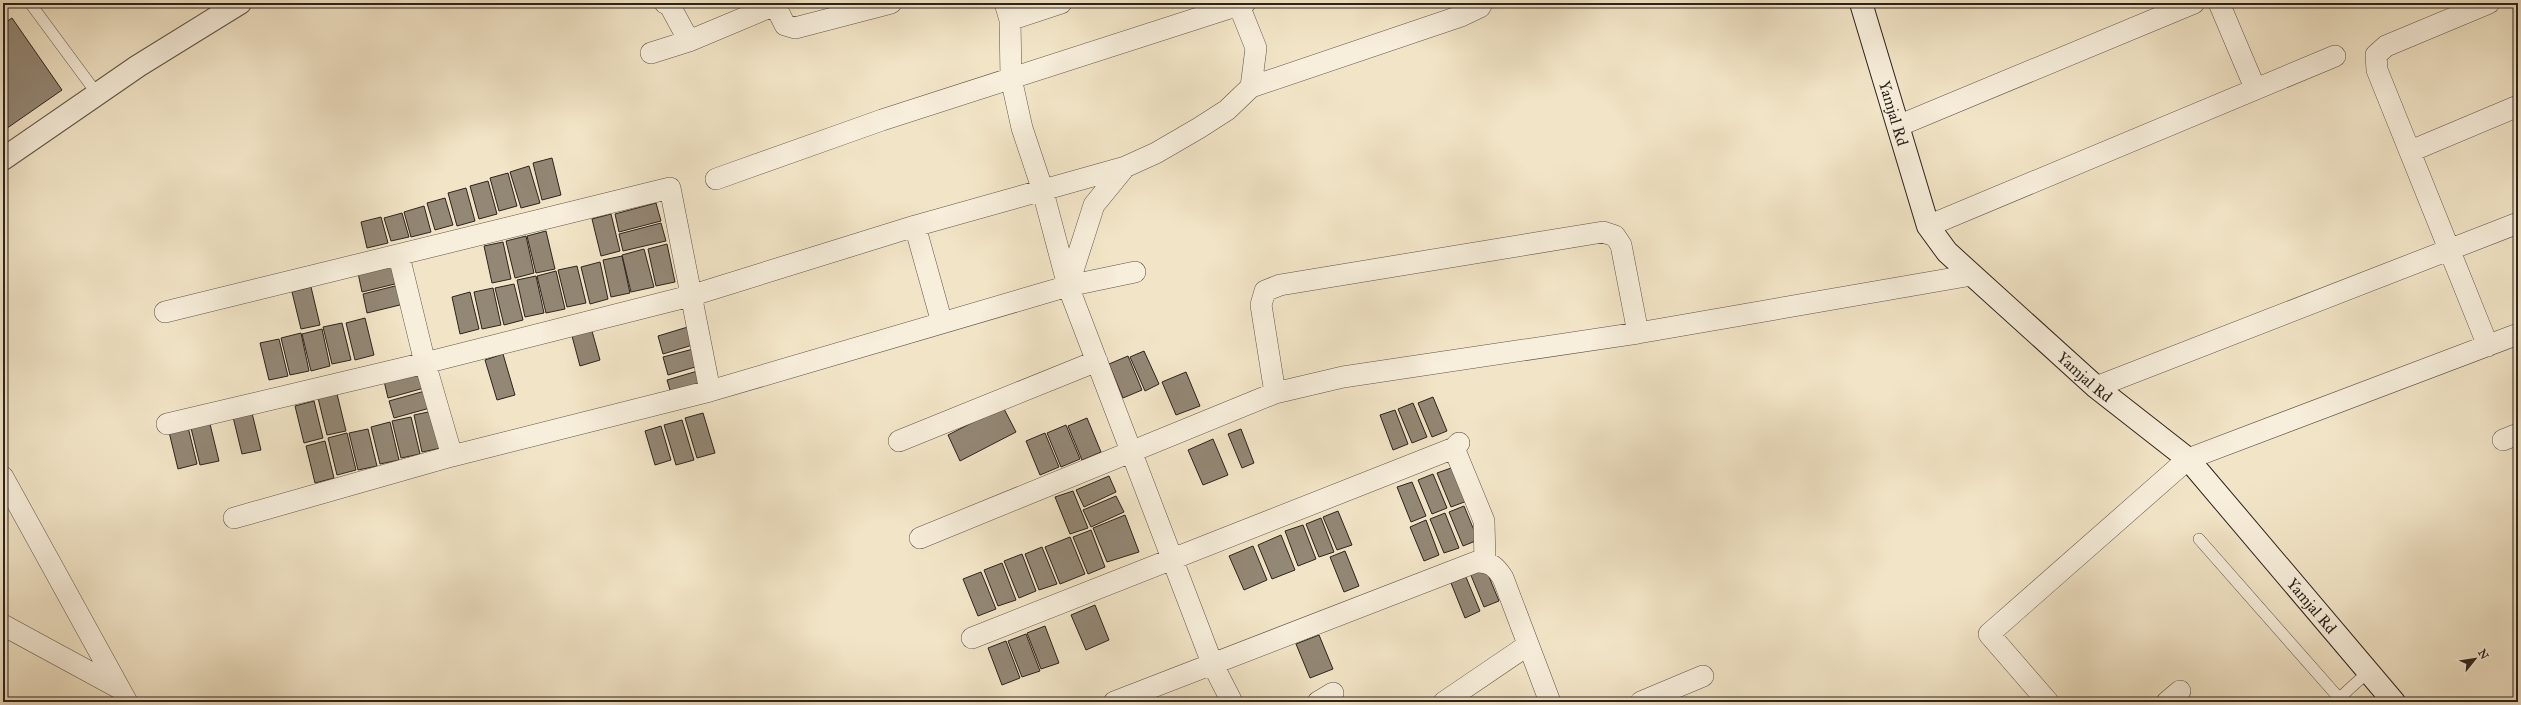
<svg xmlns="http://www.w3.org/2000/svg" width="2521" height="705" font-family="'IM FELL Great Primer',serif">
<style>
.building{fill:#938775;stroke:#2d221c}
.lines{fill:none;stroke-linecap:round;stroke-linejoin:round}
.service-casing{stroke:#5e5347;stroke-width:12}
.minor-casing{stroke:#5e5347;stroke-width:22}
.tertiary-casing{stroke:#5e5347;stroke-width:24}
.secondary-casing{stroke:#2d221c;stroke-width:24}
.service{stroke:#f7eedb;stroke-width:11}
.minor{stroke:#f7eedb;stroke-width:21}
.tertiary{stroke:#f7eedb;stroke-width:22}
.secondary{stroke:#f7eedb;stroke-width:22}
.labels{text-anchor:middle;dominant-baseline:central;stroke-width:3;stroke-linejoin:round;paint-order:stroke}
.street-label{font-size:16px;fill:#2d221c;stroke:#f7eedb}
</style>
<rect width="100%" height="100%" fill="#f2e5c7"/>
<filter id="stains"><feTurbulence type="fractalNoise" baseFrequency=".005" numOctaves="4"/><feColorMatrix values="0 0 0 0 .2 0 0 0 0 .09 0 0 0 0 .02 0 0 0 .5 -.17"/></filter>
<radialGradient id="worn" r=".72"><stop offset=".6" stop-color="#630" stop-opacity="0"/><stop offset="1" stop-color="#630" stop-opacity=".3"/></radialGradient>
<path class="building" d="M12,18L62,90L3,131V24Z
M552,158L561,195L542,200L533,163Z
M529,166L540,203L521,208L510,172Z
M508,173L517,206L499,211L490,178Z
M488,181L497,214L479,219L470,186Z
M466,188L475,221L457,226L448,193Z
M445,198L453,225L435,230L427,203Z
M656,203L661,221L619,232L615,214Z
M424,206L431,232L411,237L404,212Z
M402,213L409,237L391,241L384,218Z
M611,214L620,251L601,256L592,219Z
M381,217L388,243L367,248L361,222Z
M661,223L666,241L623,251L619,234Z
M546,231L555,269L536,273L527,236Z
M526,236L534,273L515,278L506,241Z
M503,242L511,279L492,283L484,246Z
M667,244L675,282L656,286L648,249Z
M644,249L654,287L631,292L622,255Z
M622,256L630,293L611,297L603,260Z
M600,262L608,299L590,304L581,267Z
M395,264L399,283L362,292L358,273Z
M577,266L586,303L567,307L558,270Z
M556,271L565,309L546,313L537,276Z
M536,276L544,313L525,317L517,280Z
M514,284L523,320L504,325L495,288Z
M399,285L404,304L367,313L363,294Z
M311,287L320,325L301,329L292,292Z
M493,288L501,325L482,329L474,292Z
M470,292L479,329L460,334L452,297Z
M365,318L374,355L355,360L346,323Z
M342,323L351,360L332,364L323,327Z
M691,326L696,344L663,354L658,336Z
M322,329L330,366L311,371L302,334Z
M592,331L600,360L580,366L572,336Z
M301,333L309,371L290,375L281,338Z
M279,339L288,376L269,380L260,343Z
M697,348L702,365L668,375L663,357Z
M1144,351L1159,384L1145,391L1130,357Z
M503,354L515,395L497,400L485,360Z
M1128,356L1142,390L1123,398L1109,364Z
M701,370L706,387L672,397L667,380Z
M419,371L424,388L388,398L384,381Z
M1186,372L1200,406L1176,415L1162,382Z
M425,391L430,408L394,418L389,401Z
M337,394L346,431L327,435L318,398Z
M1433,397L1447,431L1432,437L1418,403Z
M314,401L323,438L304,443L295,406Z
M1413,403L1427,437L1412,443L1398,409Z
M1003,407L1016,432L960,461L948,435Z
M1395,410L1408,444L1393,450L1380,415Z
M433,411L441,448L422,452L414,415Z
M252,413L261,450L242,454L233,417Z
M703,413L715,453L697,458L685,418Z
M411,417L420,454L401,458L392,421Z
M1087,418L1101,452L1082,460L1068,426Z
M682,420L694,460L676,465L664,425Z
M390,422L399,460L380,464L371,427Z
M210,424L219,461L200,465L191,428Z
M1066,425L1080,459L1061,467L1047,433Z
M661,426L671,460L655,465L645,431Z
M188,427L197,464L178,469L169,432Z
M368,429L377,466L358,470L349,433Z
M1241,429L1254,463L1242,468L1228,434Z
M347,433L356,470L337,475L328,438Z
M1045,433L1059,467L1040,475L1026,441Z
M1213,439L1228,475L1203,485L1188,450Z
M325,441L334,478L315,483L306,446Z
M1454,467L1467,501L1451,507L1437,473Z
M1433,474L1447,508L1432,514L1418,480Z
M1109,476L1116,492L1084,507L1076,490Z
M1412,482L1426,516L1411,522L1397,487Z
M1073,491L1088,528L1070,534L1055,497Z
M1116,496L1124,512L1091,527L1083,510Z
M1464,506L1478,540L1463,546L1449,512Z
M1338,511L1352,545L1337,550L1323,517Z
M1445,513L1459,548L1444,553L1430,519Z
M1125,515L1139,552L1107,562L1093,528Z
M1321,518L1334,552L1319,557L1306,524Z
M1426,520L1439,555L1424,561L1410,527Z
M1303,525L1316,559L1298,566L1285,531Z
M1091,530L1105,567L1088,574L1073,537Z
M1281,535L1295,570L1272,579L1258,545Z
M1070,537L1085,574L1060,584L1045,547Z
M1253,546L1267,580L1244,590L1229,556Z
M1042,547L1057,584L1039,590L1025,554Z
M1345,551L1359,586L1344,592L1330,557Z
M1022,554L1036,591L1019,598L1004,561Z
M1002,563L1016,600L998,606L984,570Z
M1485,567L1499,601L1484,607L1470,573Z
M981,572L996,609L978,616L963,579Z
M1466,577L1480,611L1465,618L1451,583Z
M1095,605L1109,640L1086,650L1071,615Z
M1045,626L1059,663L1041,669L1027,633Z
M1026,634L1040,671L1022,677L1008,641Z
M1319,635L1333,669L1310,678L1296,644Z
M1006,641L1020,678L1002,685L988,648Z"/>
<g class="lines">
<defs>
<path id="service" d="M30,3L98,95
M2199,539L2339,698
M2335,702L2368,672"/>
<path id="minor" d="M665,3L669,4L689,41
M774,3L785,25L795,28L891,3
M1005,3L1010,20L1011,78L1022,128L1042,188L1068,286L1212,663L1232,702
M2219,3L2255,88
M1010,20L1061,3
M651,53L689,41L775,5
M1251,87L1461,16L1480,7L1482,3
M1898,126L2194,3
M2411,151L2518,106
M716,179L882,120L1245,3
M915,226L942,323
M1928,226L2335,56
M399,256L425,363L452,456
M1068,286L1094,205L1125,167L1156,153L1199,128L1227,110L1251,87L1256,48L1238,3
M165,312L670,188L710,391
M2488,346L2377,70L2376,55L2386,46L2489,3
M2096,387L2518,223
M1275,393L1261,305L1265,291L1280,285L1603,232L1615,236L1621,245L1638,333
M167,424L425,363L690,296L915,226L1125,167
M2503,440L2518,434
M899,441L1097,361
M1454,448L1484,521L1485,561
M3,477L127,702
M234,518L452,456L710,391L1068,286L1135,272
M920,538L1275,393L1343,377L1638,333L1972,275
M3,625L119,688
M972,638L1454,448L1459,443
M1114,702L1476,562C1490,561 1496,567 1503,578L1550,702
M1318,702L1333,693
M1444,702L1528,645
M1641,702L1703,676
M2048,702L1989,634L2188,459L2518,334
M2167,702L2180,691"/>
<path id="tertiary" d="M3,159L138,66L240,3"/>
<g id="secondary">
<path id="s1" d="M1861,3L1928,226L1947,252L2096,387L2188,459L2394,702"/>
</g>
</defs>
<use href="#service" class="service-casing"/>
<use href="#minor" class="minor-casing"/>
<use href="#tertiary" class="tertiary-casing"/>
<use href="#secondary" class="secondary-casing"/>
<use href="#service" class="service"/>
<use href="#minor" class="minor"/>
<use href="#tertiary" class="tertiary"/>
<use href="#secondary" class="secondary"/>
</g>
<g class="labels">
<g class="street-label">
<text stroke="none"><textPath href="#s1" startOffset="115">Yamjal Rd</textPath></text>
<text stroke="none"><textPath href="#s1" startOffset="451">Yamjal Rd</textPath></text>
<text stroke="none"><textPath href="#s1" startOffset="775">Yamjal Rd</textPath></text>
</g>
</g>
<rect width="2521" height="705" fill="none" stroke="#f2e5c7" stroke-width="16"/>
<rect x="4" y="4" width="2513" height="697" fill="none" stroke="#2d221c" stroke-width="2"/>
<rect x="8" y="8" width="2505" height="689" fill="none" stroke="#2d221c"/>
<g transform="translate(2475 659) rotate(60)" stroke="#f7eedb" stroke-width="3" paint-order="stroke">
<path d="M0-3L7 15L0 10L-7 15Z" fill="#2d221c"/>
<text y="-6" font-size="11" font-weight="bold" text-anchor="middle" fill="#2d221c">N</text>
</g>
<rect width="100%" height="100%" filter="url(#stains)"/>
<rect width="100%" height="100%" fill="url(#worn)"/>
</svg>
